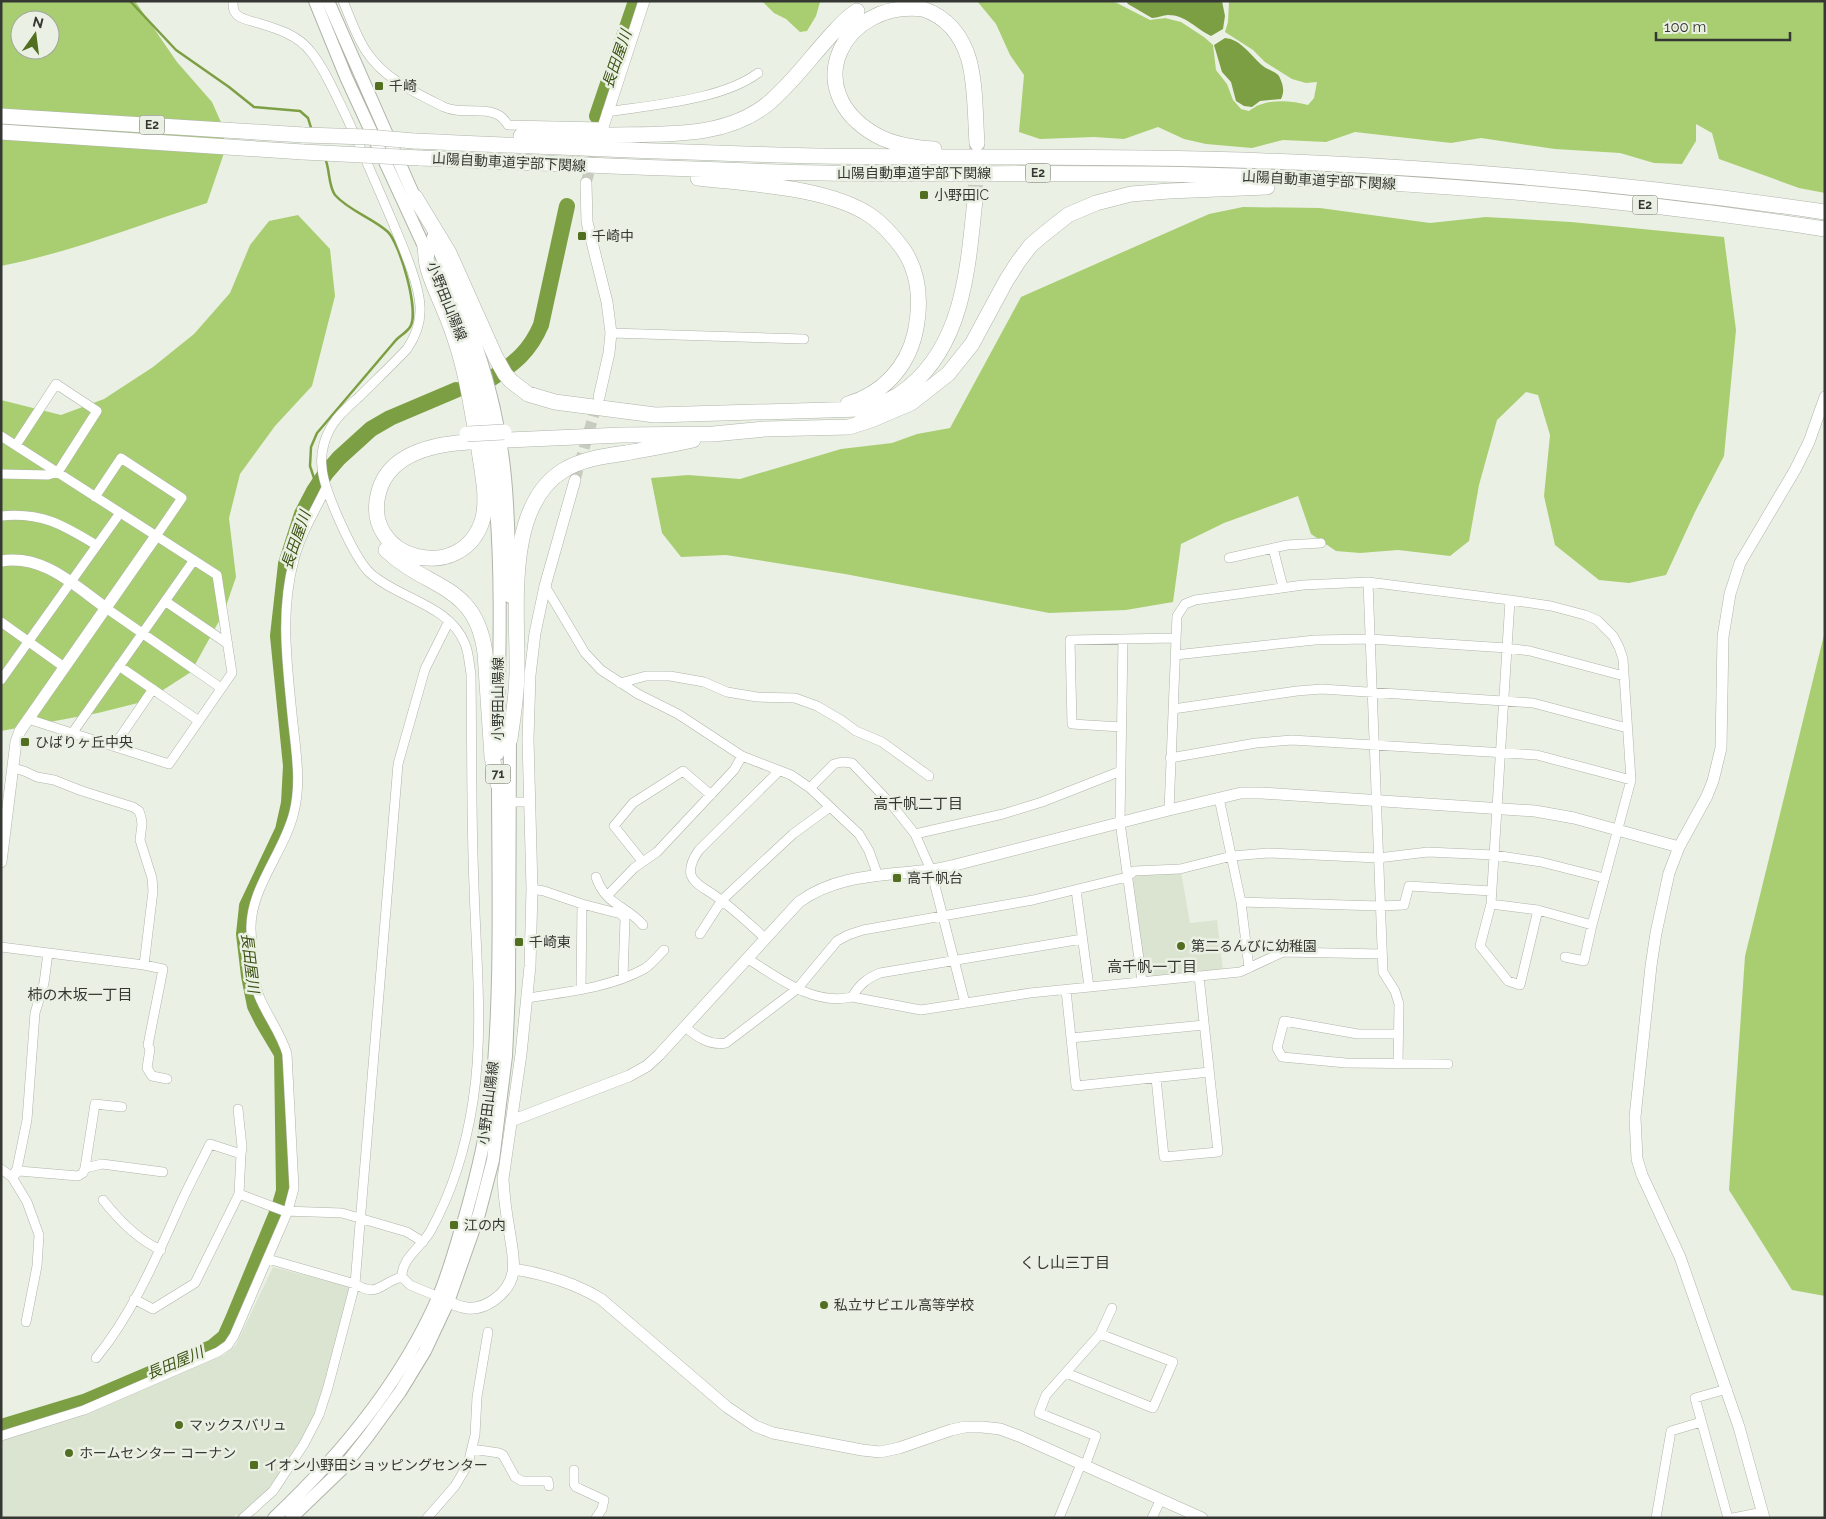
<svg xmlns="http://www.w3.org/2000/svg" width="1826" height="1519" font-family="Raleway,'Noto Sans JP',sans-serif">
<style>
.built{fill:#dbe4d1}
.forest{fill:#a9ce72;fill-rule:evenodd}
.water{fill:#7d9f44}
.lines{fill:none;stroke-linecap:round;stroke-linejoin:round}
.stream{stroke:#7d9f44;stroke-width:2.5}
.river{stroke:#7d9f44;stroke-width:16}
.secondary-tunnel{stroke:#c7cbc0;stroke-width:11;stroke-dasharray:11 5.5;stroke-linecap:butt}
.highway-tunnel{stroke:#c7cbc0;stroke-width:15;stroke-dasharray:15 8;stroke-linecap:butt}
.street-casing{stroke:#afb4a9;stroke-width:10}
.secondary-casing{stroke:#afb4a9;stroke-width:12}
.primary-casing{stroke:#afb4a9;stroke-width:14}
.highway-casing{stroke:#afb4a9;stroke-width:16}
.street{stroke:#fff;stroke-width:9}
.secondary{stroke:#fff;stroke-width:11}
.primary{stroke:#fff;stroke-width:12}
.highway{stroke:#fff;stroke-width:15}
.highway-bridge-casing{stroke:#afb4a9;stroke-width:16;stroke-linecap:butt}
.highway-bridge{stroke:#fff;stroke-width:15}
.poi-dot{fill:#526e21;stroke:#ebf0e4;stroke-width:2}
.labels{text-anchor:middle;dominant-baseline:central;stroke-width:5;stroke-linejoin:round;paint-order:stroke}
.shield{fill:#ebf0e4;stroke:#6c6e67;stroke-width:1}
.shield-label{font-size:12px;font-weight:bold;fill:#353732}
.poi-label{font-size:14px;fill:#353732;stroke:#ebf0e4;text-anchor:start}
.street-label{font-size:14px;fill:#353732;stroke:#ebf0e4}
.water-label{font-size:15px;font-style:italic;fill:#3c5312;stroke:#ebf0e4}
.neighbourhood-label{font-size:15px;fill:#353732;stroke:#ebf0e4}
</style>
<rect width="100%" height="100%" fill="#ebf0e4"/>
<path class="built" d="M1181,872L1190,923L1217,920L1223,970L1150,976L1145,972L1133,879L1136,874Z
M273,1267L358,1289L326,1409L281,1489L250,1518H239L236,1514L232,1518H1V1441L85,1415L224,1355L236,1345Z"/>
<path class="forest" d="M1,1H135L177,62L212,102L224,129V153L207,203C139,225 72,252 1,266ZM20,20H50V50H20Z
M762,1H820V2L816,16L807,31L800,32L786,19L774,13Z
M977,1H1113L1150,20L1165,18L1181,22L1204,37L1213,45L1216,70L1227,84L1233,100L1241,109L1249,111C1252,109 1256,106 1259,105C1274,99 1293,101 1308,105L1314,98L1317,82L1306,83L1292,79L1265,62L1253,50L1225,32L1228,22L1229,1H1825V193L1799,188L1719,159L1712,133L1696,124V141L1682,164L1654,163L1620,153L1555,149L1481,138L1451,143L1355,132L1326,142L1283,140L1252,148L1206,144L1184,139L1158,127L1124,139L1094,137L1040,139L1019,132L1024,75L1010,55L996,24Z
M1243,207L1320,208L1430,223L1486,217L1571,222L1724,237L1736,330L1724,456L1695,512L1666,575L1629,583L1599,580L1555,545L1544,496L1550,435L1538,395L1526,392L1497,420L1479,485L1469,541L1450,556L1398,550L1360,553L1336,551L1311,534L1298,496L1224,523L1181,544L1173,602L1126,610L1049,613L845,574L726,555L681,557L662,533L651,478L688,475L740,479L841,449L892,443L917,434L950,428L1021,297L1209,214Z
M298,215L330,249L335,296L312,386L275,426L240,474L229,518L236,577L224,612L191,672L146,701L98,713L1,731V400L61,415L104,399L153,367L194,334L230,293L250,245L269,221Z
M1825,631V1296L1792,1290L1729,1190L1745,956Z"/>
<path class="water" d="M1126,1H1222L1225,16L1223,29L1211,36C1196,29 1186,15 1168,15C1163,15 1158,18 1152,18L1128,4Z
M1225,38C1241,39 1252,57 1263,66C1268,70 1275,71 1279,76C1283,84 1285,91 1281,99L1260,101L1252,107L1244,106L1236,101L1231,82L1222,72L1214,45Z"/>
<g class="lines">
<path class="stream" d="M130,1L176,50L229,87L254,107L300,111L308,118L312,131
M314,491V478L310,466L311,447L317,433L396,340C400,336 407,332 410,327C420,312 400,244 388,232C373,218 349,211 335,195C328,185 330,169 325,158"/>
<path class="river" d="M597,116L636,1
M492,378C515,363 530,351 541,325L567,206
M1,1427L84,1402L213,1347L225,1337L233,1319L279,1208L284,1191L282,1054L263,1022L255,1006L249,976L244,934L247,906L283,830L289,803L291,766L278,636L286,564L302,514L314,491L326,473L339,458L371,429L390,418L456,390"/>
<path class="secondary-tunnel" d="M586,183L598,141
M575,480L598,400"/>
<path class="highway-tunnel" d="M975,200L977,144"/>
<defs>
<path id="street" d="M233,1C233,7 233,11 237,15C243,20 252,21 258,23C278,29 298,35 311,52C326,71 336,96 347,118C363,153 378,188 393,223C402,245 419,283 420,306C421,322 416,336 407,349C392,365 375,381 359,397C350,405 339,414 333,424C325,436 320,453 322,467C323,489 354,558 370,573C399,599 450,605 465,644C469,653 469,664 471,674C472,745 471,815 474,886C476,957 484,1031 473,1101C466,1147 453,1190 431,1230C423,1246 401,1258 402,1277L410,1285L439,1297
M343,1C350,17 356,36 366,51C384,79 416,93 444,107C461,115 485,106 500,116C503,118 506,122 508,125L603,127
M607,112C652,105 722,100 758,73
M611,333L804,339
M1,436L217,575L232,673L169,764L28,719
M1,474L48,475L58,472L97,411L56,384L16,445
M95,497L121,458L182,498L156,536
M1,516C42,512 63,525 96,545
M1273,548L1283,587
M1229,558L1287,545L1321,543
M1368,582L1383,972L1395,991L1399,1004L1398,1064
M545,586L585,653L601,670L638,694L678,714L742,756L791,775L810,788L859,834L869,851L878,876
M1510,600L1491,904L1480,946L1508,981L1520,985L1538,910
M165,601L228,644
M106,608L221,688
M1,622L64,667
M1123,639L1120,822L1142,981
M1175,655L1315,640L1370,639L1507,648L1530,651L1624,676
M119,666L199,721
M1,680L120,513
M620,683L646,676H670L704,682L727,692L757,697L795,698L817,706L841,720L856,731L882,742L929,776
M1173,709L1297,691L1322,689L1533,703L1627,728
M1121,727L1072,724L1070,640L1175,638
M73,732L194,560
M114,746L153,689
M1170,758L1256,743L1292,740L1537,755L1631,780
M13,768L24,771L37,777L54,780L82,791L133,807L139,811L141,817L142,824L140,840L152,878L153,891L144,965
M810,788L834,764L842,762L852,763L892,805L915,834L931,870L965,1003
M1219,798L1241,902L1249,968
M510,802H530
M1169,810L1177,616L1185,604L1195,600L1303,585L1368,582L1510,600L1551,606L1585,615L1597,620L1613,636L1619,647L1623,659L1631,780L1592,925L1538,910L1491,904
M915,834L1003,814L1042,802L1121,771
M642,861L614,826L633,803L683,771L711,795
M596,877C606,906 626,905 643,925
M532,889L544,891L582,904L621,914L625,919L623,978
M1076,890L1089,987
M607,896L634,868L657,852L734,770L742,756
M1241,902L1380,906L1404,905L1409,886L1491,891
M700,934L722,900L793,834L830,807
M765,938C747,922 729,904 708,891C702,887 694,883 691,875C689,866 694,857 699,850L779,771
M1,947L144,965L163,969L148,1045L150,1049L147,1068L152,1076L167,1079
M1565,957L1584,961L1592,925
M748,959C779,978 813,1006 852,997L921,1010L1030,993L1240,972L1283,952L1382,954
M581,989L582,904
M1066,990L1076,1086L1209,1072
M852,997C860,984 866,979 880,973L1082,939
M527,998C566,992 609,988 644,969C652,964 658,956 664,950
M685,1027C697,1037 710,1046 726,1043L797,989L837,941L848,935L863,930L1033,900L1127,877L1134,871L1180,869L1232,856L1268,853L1378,858L1428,852L1494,855L1541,862L1604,878
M1398,1034H1358L1284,1021L1277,1048L1282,1057L1346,1063L1448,1064
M1071,1038L1204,1025
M1156,1078L1164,1157L1218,1152L1199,976
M238,1109L242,1147L241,1154
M85,1168L102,1164L163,1172
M1,1169L12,1177L19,1171L78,1176L83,1173L85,1168L95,1104L122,1107
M103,1200C118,1219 138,1240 161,1250
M268,1259L355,1284C379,1298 379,1283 402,1277
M134,1299L153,1309L195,1283L239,1194
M26,1322L37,1266L39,1235L27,1202L12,1177L17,1169L27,1120L35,1013L44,983L48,953
M96,1358C130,1317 154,1263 176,1214C186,1190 199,1167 210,1144L241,1154L239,1194L284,1211L342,1213L407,1232L423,1242
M1066,1373L1153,1408L1173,1362L1100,1334
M1727,1389L1695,1398L1728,1518
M1,1436L84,1410L218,1352L228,1345L234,1336L288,1211L294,1188L287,1054C281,1033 267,1016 259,996C253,981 252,946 251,929C250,888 285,851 294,812C302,781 295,746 292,714C287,663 280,611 294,560C300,535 315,511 326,488
M472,1449L499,1453L503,1455L515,1477L522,1481H548L549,1486
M1085,1466L1096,1436L1039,1413L1046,1395L1100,1334L1112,1308
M574,1470V1484L576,1487L604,1500L602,1509L596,1518
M243,1518L273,1491L304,1444L319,1415L328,1387L355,1284L398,764L425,669L449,621
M427,1518L455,1486L468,1464L475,1435L477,1397L488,1332
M1059,1518L1081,1464
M1152,1518L1161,1499
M1656,1518L1671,1431L1701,1422
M1733,1518L1763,1512"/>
<path id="secondary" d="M603,127L644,1
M586,183L587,222L607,302L611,333L609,353L599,397
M1,561C43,554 74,585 106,608
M1,862L16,742L20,731L156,536
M511,1121L629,1076L647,1066L659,1055L799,902C838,874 883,876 929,870C940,869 952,866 963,863L1169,810L1241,793H1262L1535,811L1574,818L1679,847
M514,1269C545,1274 575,1283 601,1299L727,1407L755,1426L773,1433L862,1450L880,1452L899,1448L951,1430L965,1427H982L1000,1429L1019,1436L1202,1518
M440,1298C460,1308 474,1314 494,1300C522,1280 513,1257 509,1229C506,1212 504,1196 503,1179L521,1054L530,966L532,889L528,739L530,675L535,633L545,586L575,480
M1764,1518L1739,1427L1680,1257L1642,1175L1637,1159L1635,1117L1651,966L1656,933L1669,873L1679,847L1707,796L1713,781L1721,748L1723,637L1730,594L1740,563L1795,470L1809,442L1825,397"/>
<path id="primary" d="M315,1L346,77L428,255
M328,1L418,205
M433,237C466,310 495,387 504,468C509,511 509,554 510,597
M460,331C510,466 499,613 498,754
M274,1518C340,1456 401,1382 438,1298C449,1273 456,1244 465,1217C476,1178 486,1139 491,1098C502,991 498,882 498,774
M291,1518L342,1469L368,1436L400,1392L425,1351L448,1302L479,1214L493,1160L506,1056L509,990L510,730"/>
<path id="highway" d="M1,116L304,135
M1,132L303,152
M521,136C551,136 580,135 609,135C663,134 727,139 770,102C794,81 811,57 832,34C840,25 847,17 857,11
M414,141C549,147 684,153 819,156C984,158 1150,155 1316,163C1486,171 1656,187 1825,212
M934,149C915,148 892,144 876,135C797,90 843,0 923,9C947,17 962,36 969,60C976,86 975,116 977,143
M420,158C554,164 688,170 823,173C948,175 1073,172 1198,175C1407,180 1618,197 1825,229
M698,178C749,184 829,187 871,216C884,225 894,237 903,249C920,274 921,305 915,333C907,368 882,394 848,404
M415,197L449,253L496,358L505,374L511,381L528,394L555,402L655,415L861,409C879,406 895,399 909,387C964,342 968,266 975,200
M425,247C426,254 426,262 428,269C435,292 447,313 454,336C467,373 472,412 479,450C482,472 488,496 483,518C464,587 359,560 379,491C390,453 434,444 469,442
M506,440L622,435L713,434L765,429L849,427L871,420L911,403L948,374L972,344L1006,281L1018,262L1031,245L1044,234L1068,215L1096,203L1131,194L1169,191L1267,187
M386,550C428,590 476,583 485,653L492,757L498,784
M510,739C513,717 517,694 517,671C518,611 504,506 564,470C582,459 605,456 626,453C648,449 670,445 693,440"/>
</defs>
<use href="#street" class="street-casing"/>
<use href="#secondary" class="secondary-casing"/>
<use href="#primary" class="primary-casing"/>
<use href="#highway" class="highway-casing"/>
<use href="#street" class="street"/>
<use href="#secondary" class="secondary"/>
<use href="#primary" class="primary"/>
<use href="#highway" class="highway"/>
<defs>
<path id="highway-bridge" d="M304,135L368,137L414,141
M303,152L420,158
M467,434L504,432"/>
</defs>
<use href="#highway-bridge" class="highway-bridge-casing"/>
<use href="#highway-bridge" class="highway-bridge"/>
</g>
<g class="poi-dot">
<rect x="374" y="81" width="10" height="10" rx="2.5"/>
<rect x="919" y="190" width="10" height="10" rx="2.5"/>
<rect x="577" y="231" width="10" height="10" rx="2.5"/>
<rect x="20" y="737" width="10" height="10" rx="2.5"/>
<rect x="892" y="873" width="10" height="10" rx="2.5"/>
<rect x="514" y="937" width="10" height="10" rx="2.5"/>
<circle cx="1181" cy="946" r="5"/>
<rect x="449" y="1220" width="10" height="10" rx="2.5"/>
<circle cx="824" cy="1305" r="5"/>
<circle cx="179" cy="1425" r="5"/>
<circle cx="69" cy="1453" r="5"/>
<rect x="249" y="1460" width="10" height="10" rx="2.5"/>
</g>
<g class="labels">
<g class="shield">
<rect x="139.5" y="115.5" width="25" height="19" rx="4"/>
<rect x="1025.5" y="163.5" width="25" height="19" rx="4"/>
<rect x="1632.5" y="195.5" width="25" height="19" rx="4"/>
<rect x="485.5" y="764.5" width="25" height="19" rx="4"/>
</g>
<g class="shield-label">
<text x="152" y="125">E2</text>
<text x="1038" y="173">E2</text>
<text x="1645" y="205">E2</text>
<text x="498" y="774">71</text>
</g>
<g class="poi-label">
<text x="389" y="86">千崎</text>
<text x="934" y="195">小野田IC</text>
<text x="592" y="236">千崎中</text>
<text x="35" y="742">ひばりヶ丘中央</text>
<text x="907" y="878">高千帆台</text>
<text x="529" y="942">千崎東</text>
<text x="1191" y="946">第二るんびに幼稚園</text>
<text x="464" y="1225">江の内</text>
<text x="834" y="1305">私立サビエル高等学校</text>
<text x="189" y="1425">マックスバリュ</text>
<text x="79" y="1453">ホームセンター コーナン</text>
<text x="264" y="1465">イオン小野田ショッピングセンター</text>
</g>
<g class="street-label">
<text transform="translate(509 162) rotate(3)">山陽自動車道宇部下関線</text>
<text x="914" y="173">山陽自動車道宇部下関線</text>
<text transform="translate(1319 180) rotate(3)">山陽自動車道宇部下関線</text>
<text transform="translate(447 301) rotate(68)">小野田山陽線</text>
<text transform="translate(498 699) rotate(-90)">小野田山陽線</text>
<text transform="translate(488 1103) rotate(-83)">小野田山陽線</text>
</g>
<g class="water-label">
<text transform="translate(617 59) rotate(-71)">長田屋川</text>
<text transform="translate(296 540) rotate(-71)">長田屋川</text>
<text transform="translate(250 963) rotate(83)">長田屋川</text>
<text transform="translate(175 1363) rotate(-23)">長田屋川</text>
</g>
<g class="neighbourhood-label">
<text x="918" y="804">高千帆二丁目</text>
<text x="1152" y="967">高千帆一丁目</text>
<text x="80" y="995">柿の木坂一丁目</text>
<text x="1065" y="1263">くし山三丁目</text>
</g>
</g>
<rect width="1826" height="1519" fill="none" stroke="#353732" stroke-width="5"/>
<g transform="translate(35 35) rotate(14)"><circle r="24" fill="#ebf0e4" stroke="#a2a69d"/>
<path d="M0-4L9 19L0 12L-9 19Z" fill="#526e21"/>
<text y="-8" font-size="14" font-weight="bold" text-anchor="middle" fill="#353732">N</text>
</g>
<path d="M1656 32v8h134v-8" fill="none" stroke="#353732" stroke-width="2.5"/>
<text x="1664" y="32" font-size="15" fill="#353732" stroke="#ebf0e4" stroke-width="4" paint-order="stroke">100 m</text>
</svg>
